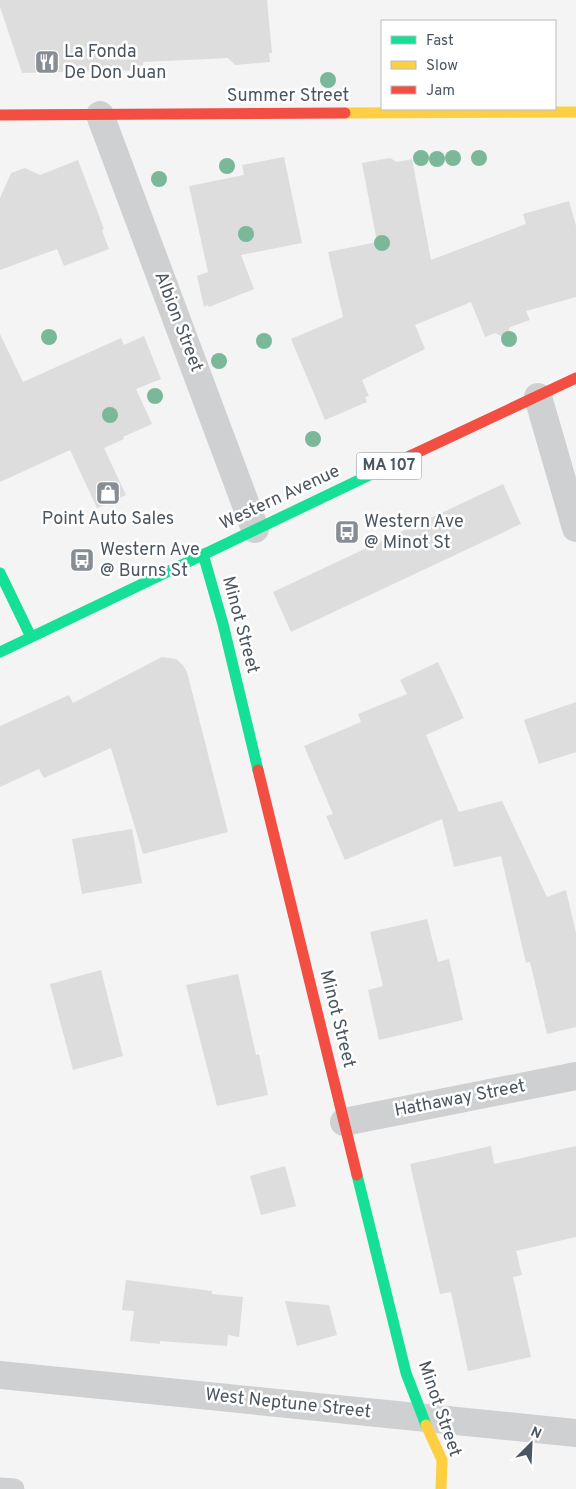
<svg xmlns="http://www.w3.org/2000/svg" width="576" height="1489" font-family="Overpass,sans-serif">
<style>
.building{fill:#ddddde}
.lines{fill:none;stroke-linecap:round;stroke-linejoin:round}
.lane{stroke:#ced0d2;stroke-width:21}
.street{stroke:#ced0d2;stroke-width:28}
.fast{stroke:#16e098;stroke-width:11}
.slow{stroke:#ffcf43;stroke-width:11}
.jam{stroke:#f24e42;stroke-width:11}
.tree{fill:#7ab899}
.labels{text-anchor:middle;dominant-baseline:central;stroke-width:5;stroke-linejoin:round;paint-order:stroke}
.shield{fill:#fff;stroke:#808990;stroke-width:1}
.shield-label{font-size:16px;font-weight:bold;fill:#4a5661}
.poi-label{font-size:18px;fill:#4a5661;stroke:#fff;text-anchor:start}
.street-label{font-size:18px;fill:#4a5661;stroke:#fff}
</style>
<rect width="100%" height="100%" fill="#f4f4f4"/>
<path class="building" d="M0,0H267L272,53H269L270,62L235,65L228,58L143,62V70L22,73L0,7Z
M284,157L302,243L241,255L254,289L209,307L208,305L204,307L197,276L208,272L189,186L244,175L242,165Z
M390,158L397,162L412,159L431,260L526,224L523,214L569,201L576,226V297L526,311L530,320L510,327L505,338L495,333L485,337L471,302L415,325L425,349L362,380L369,396L365,397L367,402L325,420L291,339L343,317L328,252L377,242L362,163Z
M78,160L104,229L102,230L109,249L64,266L57,249L0,270V198L11,173L25,168L40,175Z
M0,334L23,382L121,338L124,345L144,336L161,379L136,389L152,424L123,437L124,439L104,448L126,495L97,508L70,450L0,482Z
M503,484L521,524L291,632L273,592Z
M162,657L176,659L183,665L187,672L228,832L143,854L111,748L44,778L39,769L0,787V726L69,695L73,703Z
M438,662L464,718L426,735L459,812L502,801L547,897L566,890L576,933V1027L547,1034L530,962L526,963L501,856L454,867L442,819L345,860L326,816L333,814L304,746L361,722L358,714L407,694L400,680Z
M576,702V752L539,764L524,720Z
M132,829L142,883L82,894L72,839Z
M427,919L438,962L449,959L463,1020L379,1040L368,990L383,986L370,932Z
M101,970L123,1056L73,1070L50,984Z
M238,974L256,1055L259,1054L268,1095L217,1106L186,985Z
M491,1146L494,1164L576,1146V1237L516,1251L522,1275L513,1277L531,1357L468,1371L451,1292L440,1294L410,1164Z
M285,1166L296,1206L261,1215L250,1176Z
M126,1280L212,1291V1294L243,1297L239,1337L228,1335L227,1346L160,1341V1344L130,1341L134,1311L122,1310Z
M285,1301L329,1305L337,1335L297,1346Z"/>
<g class="lines">
<path class="lane" d="M0,1488L14,1489"/>
<path class="street" d="M100,115L255,529
M538,397L576,528
M344,1122L576,1076
M0,1375L576,1433"/>
<path class="fast" d="M203,554L223,624L258,770
M0,573L31,637
M0,652L380,470
M357,1175L406,1373L426,1425"/>
<path class="slow" d="M345,113L576,112
M426,1425L442,1460L441,1489"/>
<path class="jam" d="M0,115L345,113
M380,470L576,378
M258,770L357,1175"/>
</g>
<g class="tree">
<circle cx="328" cy="80" r="8"/>
<circle cx="421" cy="158" r="8"/>
<circle cx="453" cy="158" r="8"/>
<circle cx="479" cy="158" r="8"/>
<circle cx="437" cy="159" r="8"/>
<circle cx="227" cy="166" r="8"/>
<circle cx="159" cy="179" r="8"/>
<circle cx="246" cy="234" r="8"/>
<circle cx="382" cy="243" r="8"/>
<circle cx="49" cy="337" r="8"/>
<circle cx="509" cy="339" r="8"/>
<circle cx="264" cy="341" r="8"/>
<circle cx="219" cy="361" r="8"/>
<circle cx="155" cy="396" r="8"/>
<circle cx="110" cy="415" r="8"/>
<circle cx="313" cy="439" r="8"/>
</g>
<defs>
<symbol id="restaurant-square" viewBox="-11 -11 22 22"><rect x="-9" y="-9" width="18" height="18" rx="4" fill="#868d94" stroke="#fff"/><path d="M-5-6h1v4h1v-4h1v4h1v-4h1v5L-1.5 .5V6h-2V.5L-5-1ZM5-6V6H3V1.5H1.5Q1.5-4 5-6Z" fill="#fff"/></symbol>
<symbol id="shop-square" viewBox="-11 -11 22 22"><rect x="-9" y="-9" width="18" height="18" rx="4" fill="#868d94" stroke="#fff"/><path d="M-5-2.5h2.3a2.7 3.5 0 0 1 5.4 0H5L5.5 6h-11ZM-1.5-2.5h3a1.5 2.3 0 0 0-3 0Z" fill="#fff"/></symbol>
<symbol id="bus-square" viewBox="-11 -11 22 22"><rect x="-9" y="-9" width="18" height="18" rx="4" fill="#868d94" stroke="#fff"/><path d="M-5-6H5V4H4V6H2V4H-2V6H-4V4H-5ZM-3.5-4V0h7V-4ZM-3.5 1.2v1.5H-2V1.2ZM2 1.2v1.5H3.5V1.2Z" fill="#fff"/></symbol>
</defs>
<g fill-rule="evenodd">
<use href="#restaurant-square" x="33" y="48" width="28" height="28"/>
<use href="#shop-square" x="94" y="479" width="28" height="28"/>
<use href="#bus-square" x="333" y="518" width="28" height="28"/>
<use href="#bus-square" x="68" y="546" width="28" height="28"/>
</g>
<g class="labels">
<rect class="shield" x="356.5" y="452.5" width="65" height="27" rx="4"/>
<g class="shield-label">
<text x="389" y="466">MA 107</text>
</g>
<g class="poi-label">
<text x="64" y="52">La Fonda<tspan x="64" dy="21">De Don Juan</tspan></text>
<text x="108" y="519" text-anchor="middle">Point Auto Sales</text>
<text x="364" y="522">Western Ave<tspan x="364" dy="21">@ Minot St</tspan></text>
<text x="100" y="550">Western Ave<tspan x="100" dy="21">@ Burns St</tspan></text>
</g>
<g class="street-label">
<text x="288" y="96">Summer Street</text>
<text transform="translate(178 322) rotate(69)">Albion Street</text>
<text transform="translate(280 498) rotate(-25)">Western Avenue</text>
<text transform="translate(240 625) rotate(75)">Minot Street</text>
<text transform="translate(337 1019) rotate(76)">Minot Street</text>
<text transform="translate(460 1099) rotate(-11)">Hathaway Street</text>
<text transform="translate(288 1404) rotate(6)">West Neptune Street</text>
<text transform="translate(439 1409) rotate(71)">Minot Street</text>
</g>
</g>
<rect x="381" y="20" width="175" height="90" fill="#ffffff" stroke="#b7bbc0"/>
<rect x="391" y="36" width="25" height="8" fill="#16e098" stroke="#b7bbc0"/>
<text x="426" y="45" font-size="15" fill="#4a5661">Fast</text>
<rect x="391" y="61" width="25" height="8" fill="#ffcf43" stroke="#b7bbc0"/>
<text x="426" y="70" font-size="15" fill="#4a5661">Slow</text>
<rect x="391" y="86" width="25" height="8" fill="#f24e42" stroke="#b7bbc0"/>
<text x="426" y="95" font-size="15" fill="#4a5661">Jam</text>
<g transform="translate(531 1444) rotate(24)" stroke="#ffffff" stroke-width="4" paint-order="stroke">
<path d="M0-4L9 19L0 12L-9 19Z" fill="#4a5661"/>
<text y="-8" font-size="14" font-weight="bold" text-anchor="middle" fill="#4a5661">N</text>
</g>
</svg>
